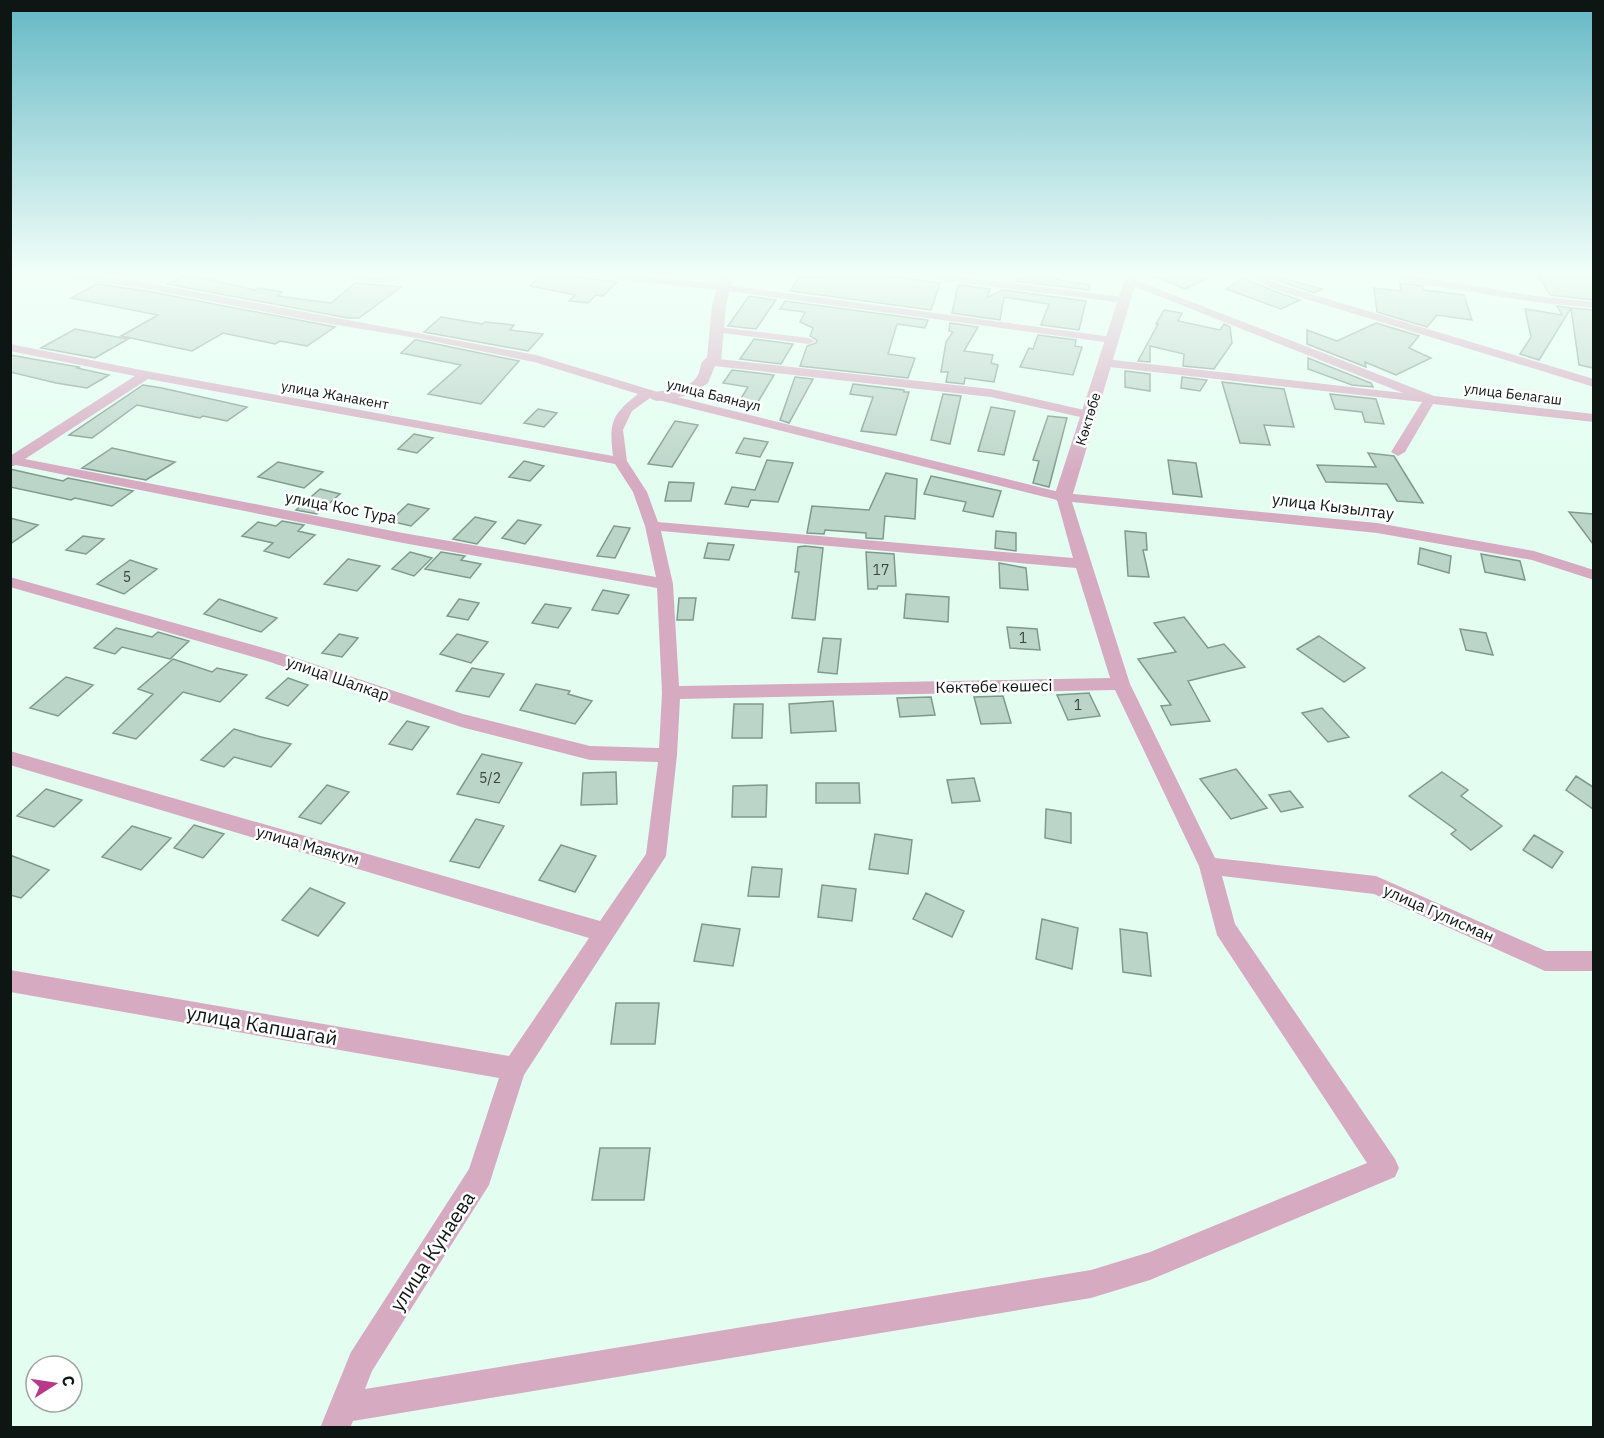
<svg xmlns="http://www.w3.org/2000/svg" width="1604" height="1438" font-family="'IBM Plex Sans',sans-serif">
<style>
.building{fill:#bcd5c9;stroke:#80998d;stroke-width:1.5}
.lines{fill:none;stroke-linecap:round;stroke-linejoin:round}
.minor{fill:#d6abc1;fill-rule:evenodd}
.tertiary{fill:#d6abc1;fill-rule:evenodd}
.labels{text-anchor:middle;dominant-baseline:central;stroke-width:5;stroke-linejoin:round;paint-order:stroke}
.far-street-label{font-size:14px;fill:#0d1612;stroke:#fff}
.number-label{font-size:14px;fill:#394640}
.street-label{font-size:16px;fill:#0d1612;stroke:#fff}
.near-street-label{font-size:20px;fill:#0d1612;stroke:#fff}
</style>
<rect width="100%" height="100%" fill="#e3fef1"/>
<path class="building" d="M543,272H566L573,277L617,282L603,296L596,295L588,303L569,301L575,295L530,286Z
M823,272H858L940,283L931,310L790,291L799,276L820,278Z
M1035,272L1059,280L1090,285L1089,290L1017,281Z
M1144,272H1221L1185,289Z
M1253,272H1261L1322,289L1314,293Z
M1593,272V300L1550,295L1538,275Z
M187,274L255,290L258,288L282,292L277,296L331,303L355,283L401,287L359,318H348L167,284Z
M1242,278L1282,294L1300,300L1281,309L1226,289Z
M1400,283L1423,286V290L1464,295L1472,320L1437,315L1427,327L1377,312L1374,288L1401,291Z
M97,284L152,292L335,327L307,346L280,341L275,344L223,333L192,351L121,336L158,315L71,298Z
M958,285L990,289L987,298L1002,290L1086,301L1079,330L1041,325L1049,304L1004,297L1000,320L952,313Z
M749,296L776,300L756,329L728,326Z
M785,301L928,320L925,328L897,324L888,354L915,358L908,378L800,366L807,346L816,343L817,340L810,336L813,328L800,322L805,312L780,309Z
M1557,306L1571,308L1539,360L1520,354L1531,337L1525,309L1562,315Z
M1571,308L1593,310V368L1579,365Z
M1164,310L1182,313L1178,321L1220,330L1224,324L1230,327L1232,343L1214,369L1183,366L1184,354L1150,346V362L1138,361L1158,324H1156Z
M441,317L482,324L485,322L514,325L510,330L543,334L528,351L424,332Z
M950,323L978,327L964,351L993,355L991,363L998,365L994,382L965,378L964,384L946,382L948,372H941L946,342L953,332L949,331Z
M1376,323L1419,336L1409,348L1431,358L1396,375L1365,362L1366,367L1307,344V330L1337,341Z
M75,329L128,339L95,358L41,348Z
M1038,335L1076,340L1075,346L1082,347L1073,375L1020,367L1029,348L1033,349Z
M754,339L793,344L781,364L740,359Z
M415,340H417L519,361L481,404L428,394L461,365L401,353Z
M10,355L79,367L77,368L109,375L87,388L56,383L10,372Z
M1308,358L1371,383L1373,387L1352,385L1308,369Z
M732,370L774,375L755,407L737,405L748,387L723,383Z
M1125,371L1150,374V391L1125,387Z
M795,377L813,379L789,423L780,420Z
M1182,377L1207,380L1200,391L1181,388Z
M1222,382L1284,389L1294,427L1264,425L1270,445L1240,443Z
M853,384L904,390V392H909L896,435L861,431L873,397L850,394Z
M143,385L162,388L247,407L227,421L203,416L200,418L137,405L92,438L69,435Z
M943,394L961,396L950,444L931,440Z
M1330,394L1376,399L1384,424L1365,422L1362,412L1335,409Z
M991,407L1015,411L1004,455L978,451Z
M538,409L557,413L544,427L524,423Z
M1048,416L1067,418L1049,487L1033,483L1039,461L1033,460Z
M675,421L698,425L672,467L648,464Z
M414,434L433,438L417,453L398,449Z
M744,438L768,442L760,457L736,453Z
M112,448L175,462L146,480L82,468Z
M1368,453L1394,456L1423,503L1397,501L1387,484L1326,482L1317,465L1376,467Z
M767,460L793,463L778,502L751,500L748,507L725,504L732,487L755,490Z
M1168,460L1196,463L1202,497L1173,494Z
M524,461L544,466L530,481L509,477Z
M278,462L323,472L304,488L258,477Z
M10,469L63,481L68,478L133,491L112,506L75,498L71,500L10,487Z
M886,473L917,479L915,519L885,516L883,539L866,538V533L825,530L824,534L807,533L812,506L869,510Z
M931,476L1001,491L993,517L963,511L966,502L924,494Z
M669,482L694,483L691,501H665Z
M320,489L340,494L317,514L296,510Z
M408,504L429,509L411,526L390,521Z
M1569,512L1593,514V544Z
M475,517L496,522L477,544L453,539Z
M10,518L38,525L10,544Z
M518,520L541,525L525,544L502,538Z
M282,521L304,525L298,531L315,535L289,558L264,551L273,543L242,536L258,522L276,526Z
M614,526L630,528L615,558L597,556Z
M996,531L1016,533V551L995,548Z
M1125,531L1146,533L1147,550H1143L1149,577L1128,576Z
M83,536L104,539L86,554L66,550Z
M708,543L734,545L729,560L704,558Z
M805,546L823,548L815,620L792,618L799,572H795L798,547Z
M1420,548L1451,556L1449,573L1418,564Z
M410,552L432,558L414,576L392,569Z
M441,552L465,556L461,560L481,564L470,578L425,569Z
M866,552L894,554L896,586H878L877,589H868Z
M1481,554L1520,561L1525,580L1485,572Z
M348,559L380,566L357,591L324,584Z
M130,560L157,569L124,594L97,584Z
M999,563L1026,568L1028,590L1000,588Z
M603,590L629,595L618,614L592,610Z
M906,594L949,597L948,622L904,618Z
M679,598H696L693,620H677Z
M219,599L277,618L261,632L204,614Z
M459,599L479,603L468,620L447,616Z
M545,604L571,608L558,628L532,623Z
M1184,617L1208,648L1224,644L1245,667L1188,681L1210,721L1171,725L1161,706L1171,705L1138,659L1176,652L1154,623Z
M1007,627L1037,629L1040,650L1010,648Z
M116,628L152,637L158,632L189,641L170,659L122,647L115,654L94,648Z
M1460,629L1486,633L1493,655L1466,650Z
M339,634L358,638L342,657L322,653Z
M457,634L488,642L471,663L440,654Z
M1319,636L1365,668L1344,682L1297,649Z
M823,638L841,639L837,674L818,672Z
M173,659L212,672L217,668L247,675L220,702L183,692L136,739L113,733L153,694L138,689Z
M472,668L504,674L489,697L456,691Z
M66,677L93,685L58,716L30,708Z
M288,678L308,685L288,706L266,698Z
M536,684L570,691L568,694L592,701L575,724L520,710Z
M1089,693L1100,716L1068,720L1057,695Z
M1003,696L1011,723L981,724L974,697Z
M931,697L935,715L900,717L897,698Z
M833,701L836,731L791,733L789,704Z
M734,704H763L762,738H732Z
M1322,708L1349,737L1328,742L1302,713Z
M407,721L429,727L412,750L389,744Z
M234,729L261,737L291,744L271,767L234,757L224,767L201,760Z
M482,754L522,763L499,803L457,794Z
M1236,769L1267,808L1231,819L1200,779Z
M616,772L617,804L581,805L583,773Z
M1442,772L1468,790L1461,796L1502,826L1471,850L1451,834L1456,830L1409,796Z
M1576,776L1593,787V809L1566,790Z
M974,778L980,801L952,803L947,780Z
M816,783H859L860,803H816Z
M327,785L349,792L321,824L299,817Z
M767,785L766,817H732L733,786Z
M46,789L82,800L54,827L17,816Z
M1290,791L1303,807L1281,812L1269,795Z
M1046,809L1071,813V843L1045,838Z
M476,819L504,826L479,868L450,861Z
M194,825L224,834L203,858L174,848Z
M132,826L171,838L141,870L102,857Z
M875,834L912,840L908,874L869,869Z
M1534,835L1563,852L1552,868L1523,850Z
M561,845L596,856L575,892L539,880Z
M10,855L49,870L21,898L10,895Z
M752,867L782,869L779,897L748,896Z
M822,885L856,889L852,921L818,917Z
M310,888L345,903L318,936L282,920Z
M926,893L964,911L952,937L913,919Z
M1042,919L1078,928L1072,969L1036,959Z
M702,924L740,929L733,966L694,961Z
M1120,929L1147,933L1151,976L1123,972Z
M616,1003H659L655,1044H611Z
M600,1148H650L644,1200H592Z"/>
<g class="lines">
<path class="minor" d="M32,272H61L138,281L536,355L661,393L1063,493L1377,523L1534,551L1594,570V580L1532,560L1377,533L1072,502L1130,684L1215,858L1376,876L1546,951H1594V971H1545L1374,894L1222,876L1235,924L1395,1159L1399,1168L1395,1177L1150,1280L1091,1298L353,1421L350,1428H320L351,1352L469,1169L499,1078L10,992V970L509,1056L589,938L10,765V751L600,921L646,854L658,762L590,760L461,727L267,661L10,587V577L278,652L463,714L590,746L659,748L662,693L657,588L403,543L16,465L10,467V456L135,376L10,351V344L146,371L613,456C609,423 611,415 638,394L534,362L417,338L313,321L138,287L37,275ZM148,379L615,464L633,492L645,526L656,577L403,533L25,459ZM650,398L1057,500L1073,558L658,522L647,492L627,461L623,430L632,411ZM661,531L1076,568L1110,678L679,686L673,584ZM1115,690L1199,866L1217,935L1367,1163L1150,1252L1091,1270L365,1389L372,1371L489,1185L524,1075L666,856L677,755L680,699Z
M302,272C330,271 358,278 386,277C402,276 416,271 432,272L386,283L307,275Z
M568,272H601L720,284L1112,337L1118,340L1112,343L720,290L573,275Z
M894,272H922L1124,297L1129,300L1124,303L899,275Z
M1233,272H1247L1291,288L1594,379V387L1283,292Z
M1389,272H1399L1401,274L1535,296L1594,302V308L1535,302L1397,280L1393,279Z
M1130,278L1434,396L1594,414V422L1433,404L1405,452L1398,456L1391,452L1422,402L1101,366V360L1105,359L1403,393L1126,283L1125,281Z
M718,327L809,338L815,341L809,344L714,332L712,330Z
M709,358L991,389L1089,411L1095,415L1089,419L991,397L705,365V359Z"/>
<path class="tertiary" d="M722,272H734L726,305L721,362L715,366L708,383L690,395L657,401L651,399L649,396L651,393C666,389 686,391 696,378C702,371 698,362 707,358L712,305Z
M1127,272H1139L1072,497L1069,501H1057L1054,497Z"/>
</g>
<linearGradient id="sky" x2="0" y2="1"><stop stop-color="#64b8c5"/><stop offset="0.58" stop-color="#f2fff9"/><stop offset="1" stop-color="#f2fff9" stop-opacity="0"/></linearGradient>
<rect width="1604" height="473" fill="url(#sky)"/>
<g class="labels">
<g class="far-street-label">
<text transform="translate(1513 394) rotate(7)">улица Белагаш</text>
<text transform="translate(335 395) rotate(10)">улица Жанакент</text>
<text transform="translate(714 395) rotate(14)">улица Баянаул</text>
<text transform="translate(1088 419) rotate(-73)">Көктөбе</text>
</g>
<g class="number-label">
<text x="881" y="570">17</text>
<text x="127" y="577">5</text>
<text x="1023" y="638">1</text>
<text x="1078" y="705">1</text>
<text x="490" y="778">5/2</text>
</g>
<g class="street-label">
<text transform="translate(1333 506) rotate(7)">улица Кызылтау</text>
<text transform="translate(341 507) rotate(11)">улица Кос Тура</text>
<text transform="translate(338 678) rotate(19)">улица Шалкар</text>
<text transform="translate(994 686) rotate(-1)">Көктөбе көшесі</text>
<text transform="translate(308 845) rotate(16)">улица Маякум</text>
<text transform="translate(1439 913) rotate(24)">улица Гулисман</text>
</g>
<g class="near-street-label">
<text transform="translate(262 1025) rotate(10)">улица Капшагай</text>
<text transform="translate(432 1251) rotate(-57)">улица Кунаева</text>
</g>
</g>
<rect width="1604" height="1438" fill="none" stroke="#0d1612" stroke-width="24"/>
<g transform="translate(54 1384) rotate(78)"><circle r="28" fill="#ffffff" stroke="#9ea2a0" stroke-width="1.5"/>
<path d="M0-4.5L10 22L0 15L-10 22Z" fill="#b73a89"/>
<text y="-9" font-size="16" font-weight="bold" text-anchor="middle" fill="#0d1612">С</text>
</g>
</svg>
